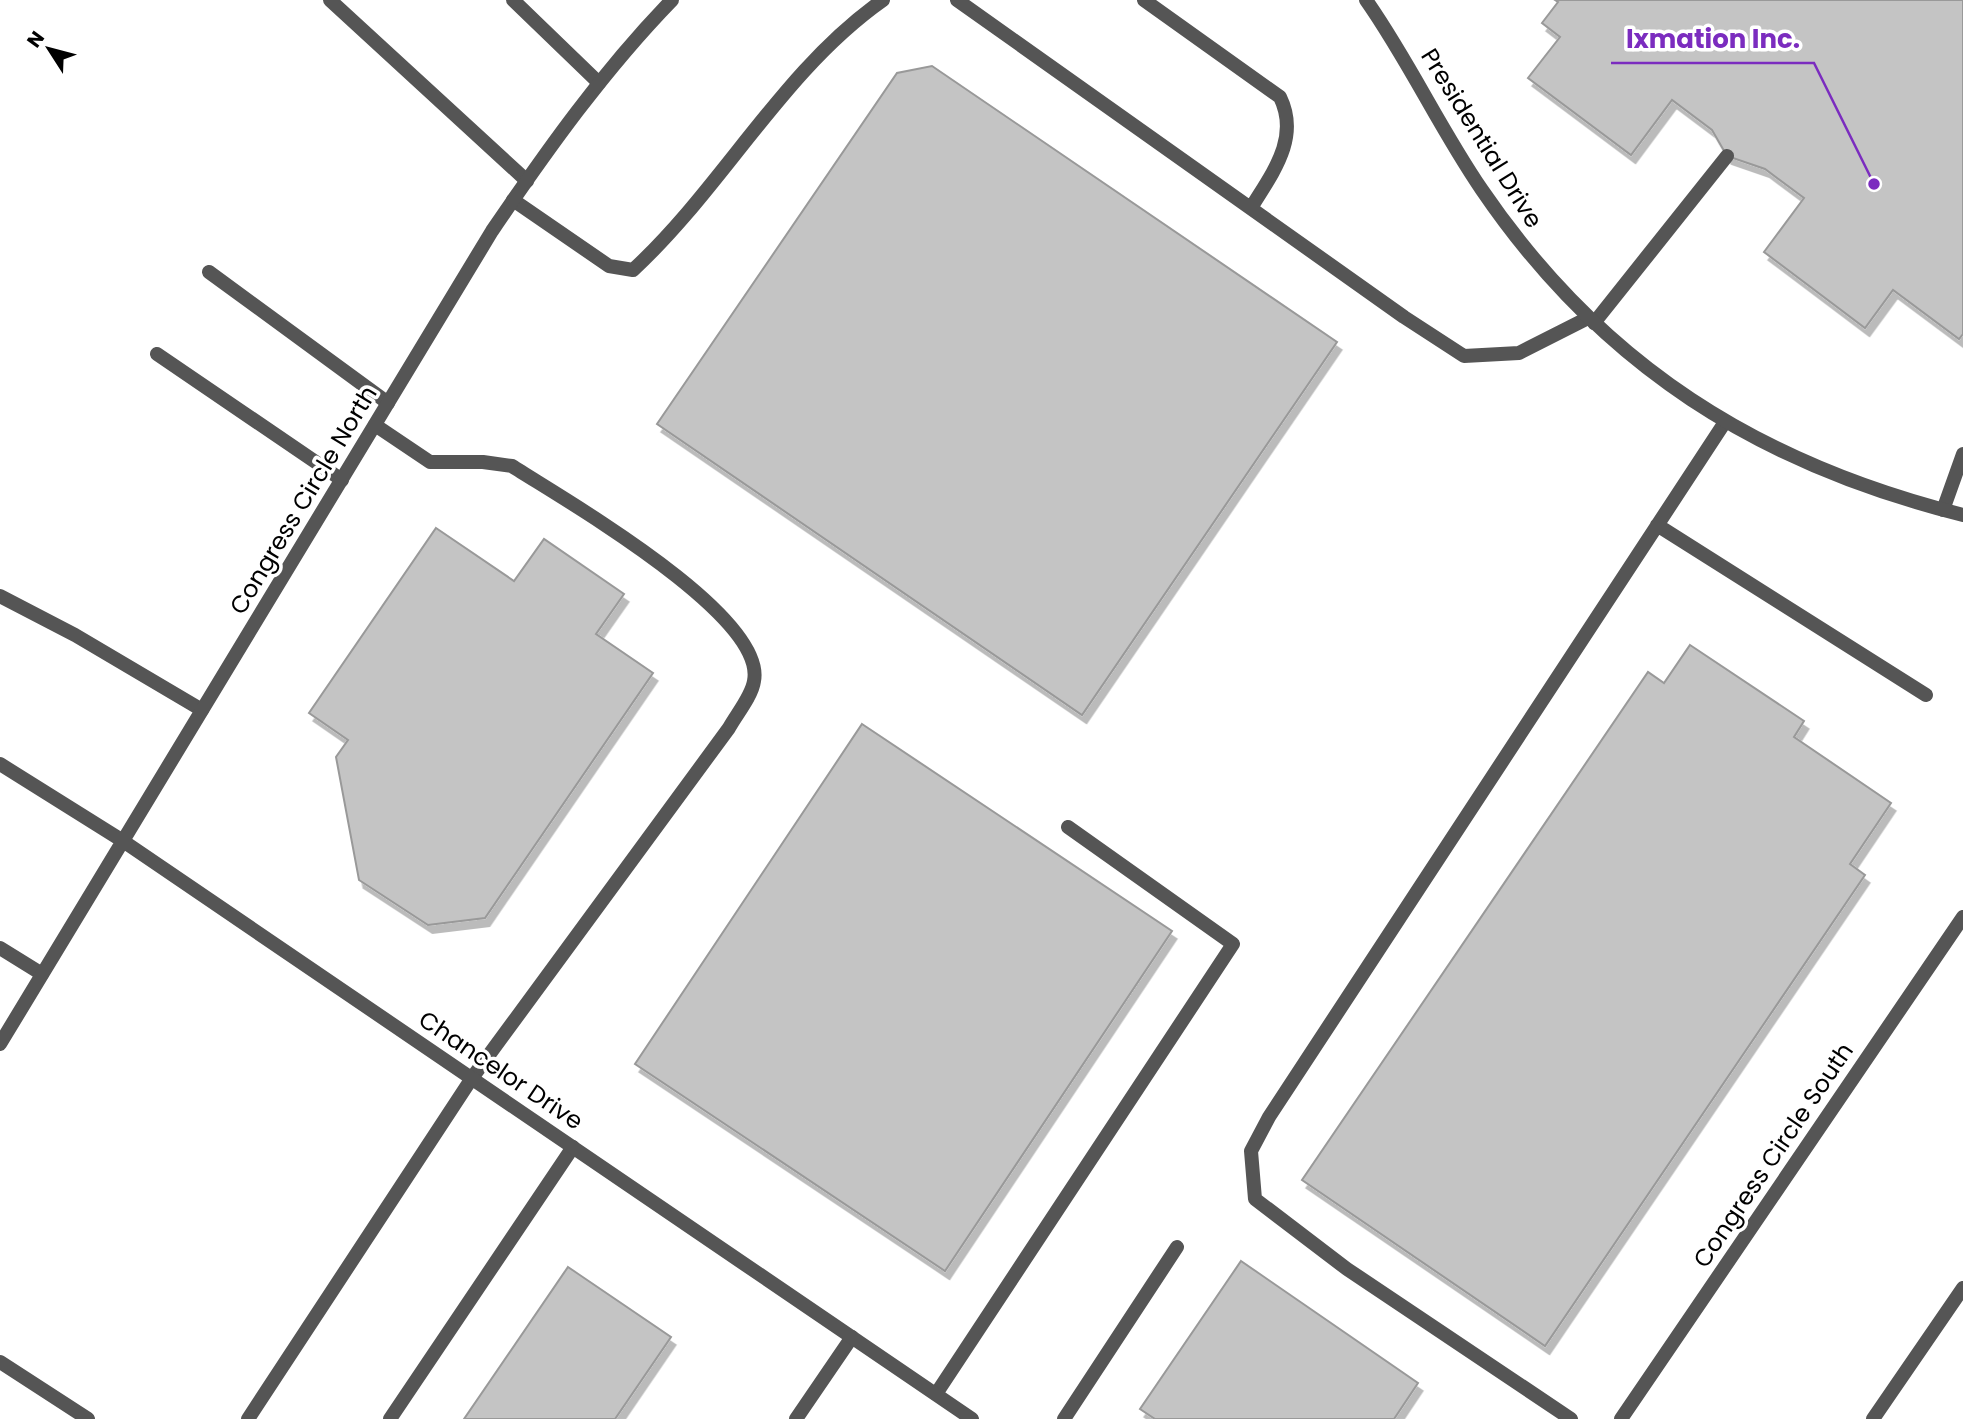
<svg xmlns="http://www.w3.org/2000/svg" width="1963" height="1419" font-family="Poppins,sans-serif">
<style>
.building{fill:#c4c4c4;stroke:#999;stroke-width:2;filter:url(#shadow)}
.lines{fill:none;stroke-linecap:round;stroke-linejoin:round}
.service{stroke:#555;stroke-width:14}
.minor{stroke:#555;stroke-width:14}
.tertiary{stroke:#555;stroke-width:14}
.labels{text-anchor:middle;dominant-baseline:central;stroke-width:7;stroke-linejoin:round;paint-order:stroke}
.street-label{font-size:24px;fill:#000;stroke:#fff}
.leader{fill:none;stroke:#7b2cbf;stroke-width:2.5}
.callout-dot{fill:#7b2cbf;stroke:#fff;stroke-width:2.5}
.callout-label{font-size:26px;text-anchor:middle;font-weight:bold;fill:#7b2cbf;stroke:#fff;stroke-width:7;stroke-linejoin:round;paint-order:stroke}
</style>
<defs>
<filter id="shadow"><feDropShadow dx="4.5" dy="8" stdDeviation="0" flood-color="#0004"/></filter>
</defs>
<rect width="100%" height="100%" fill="#fff"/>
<path class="building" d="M1555,0H1963V334L1959,339L1893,290L1865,328L1764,252L1804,198L1765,169L1727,156L1712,130L1672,100L1631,155L1528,78L1560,37L1542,23L1558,2Z
M932,66L1337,342L1082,715L657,424L897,73Z
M436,528L514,581L544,539L624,594L596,634L653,673L485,918L428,925L359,880L336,757L348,740L309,713Z
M1690,645L1804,721L1794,737L1891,803L1850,864L1865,875L1545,1346L1302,1180L1648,672L1664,683Z
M862,724L1172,931L945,1271L635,1064Z
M1241,1261L1418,1383L1394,1419H1155L1140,1409Z
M568,1267L671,1337L615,1419H464Z"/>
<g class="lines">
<path class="service" d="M330,0L527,181
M513,0L599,83
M957,0L1404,317L1464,356L1519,353L1588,318
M1144,0L1280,97C1300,138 1273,172 1251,208
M513,200L609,266L633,270C723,187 782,71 883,0
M209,272L388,403
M1594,323L1727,156
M157,354L342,480
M1943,510L1963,454
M1657,525L1926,695
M0,596L75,635L202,710
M0,948L42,974
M0,1362L88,1419
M936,1394L1233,944L1068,827
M248,1419L472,1078L729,728C736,715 752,696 754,681C767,615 563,499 512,466L483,462H430L375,425
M390,1419L573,1147
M796,1419L852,1337
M1064,1419L1177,1247
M1571,1419L1347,1269L1255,1199L1251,1151L1269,1117L1725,422"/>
<path class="minor" d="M1366,0C1409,61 1440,129 1482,190C1602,366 1759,464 1963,515
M0,764L123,841L972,1419
M0,1044L492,231C547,150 604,70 672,0
M1621,1419L1963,917"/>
<path class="tertiary" d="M1873,1419L1963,1288"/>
</g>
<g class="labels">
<g class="street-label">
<text transform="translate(1482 138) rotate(58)">Presidential Drive</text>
<text transform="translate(303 500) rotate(-59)">Congress Circle North</text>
<text transform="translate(501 1070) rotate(34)">Chancelor Drive</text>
<text transform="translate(1773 1155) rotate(-56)">Congress Circle South</text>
</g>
</g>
<path class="leader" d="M1874 184L1814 63H1611"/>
<circle class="callout-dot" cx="1874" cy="184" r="7"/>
<g class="callout-label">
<text x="1713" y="48">Ixmation Inc.</text>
</g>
<g transform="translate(49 49) rotate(306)" stroke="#ffffff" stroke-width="5" paint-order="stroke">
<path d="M0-5L12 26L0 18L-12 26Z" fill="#000000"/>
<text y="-10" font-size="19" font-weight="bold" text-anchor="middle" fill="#000000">N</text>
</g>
</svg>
